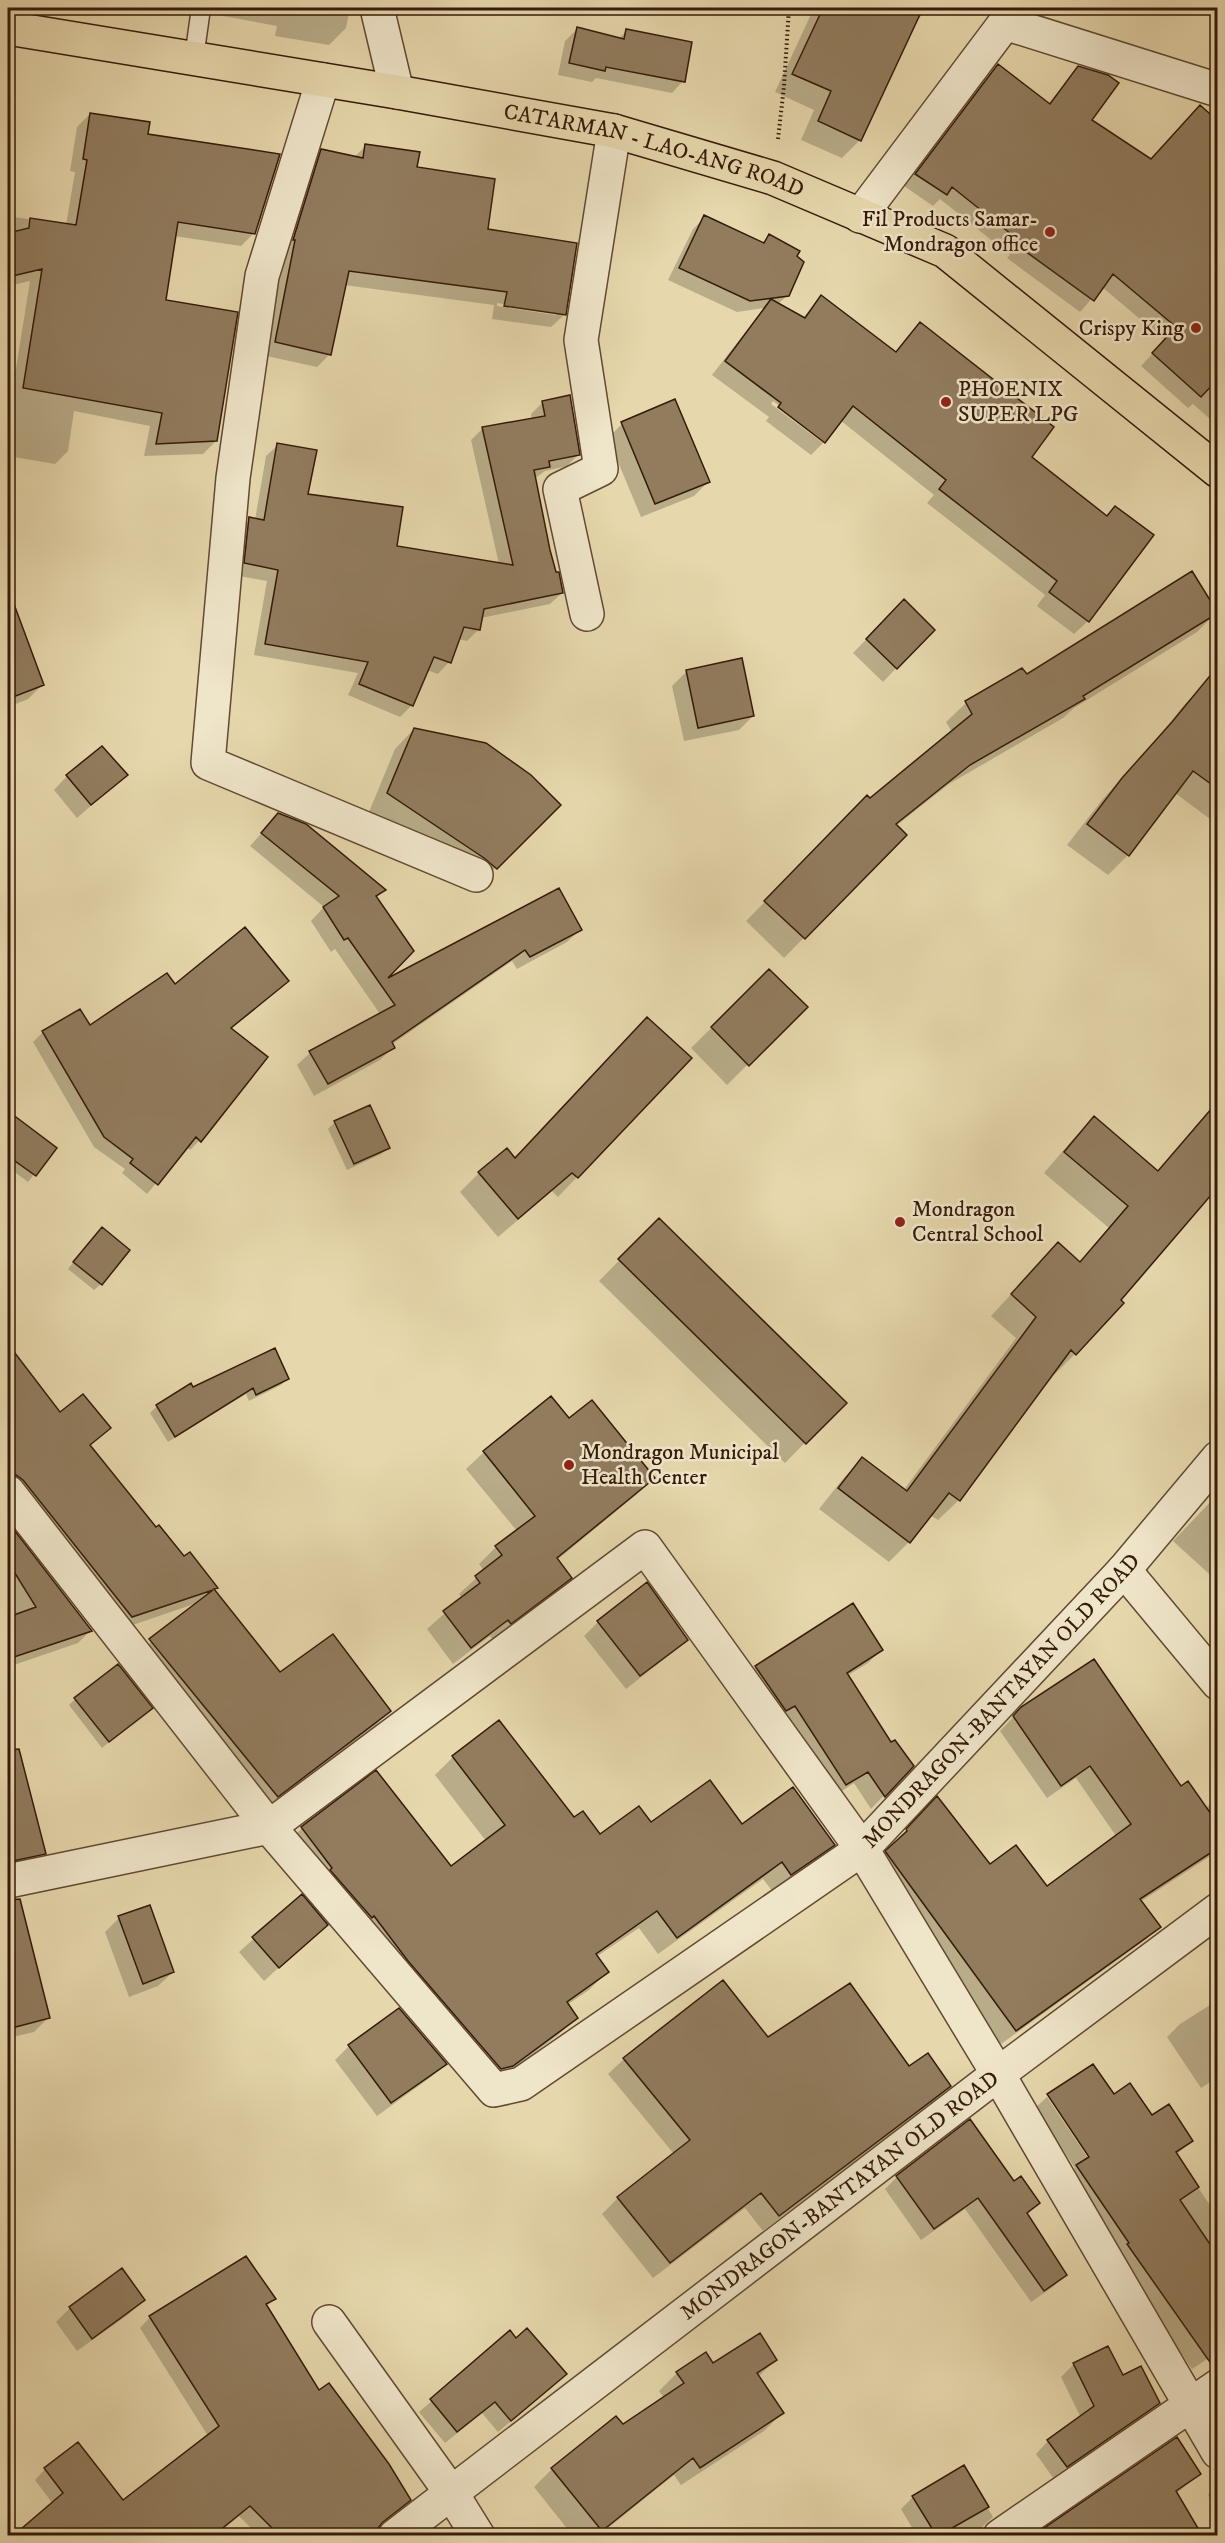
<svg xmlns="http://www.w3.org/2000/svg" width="1225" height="2543" font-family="'IM FELL DW Pica',serif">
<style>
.shadow{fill:#0003;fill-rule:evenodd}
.building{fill:#917c5e;stroke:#351a09;stroke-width:1.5}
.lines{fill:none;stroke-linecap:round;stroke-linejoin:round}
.service-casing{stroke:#614932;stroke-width:21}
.minor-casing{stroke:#614932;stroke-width:36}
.tertiary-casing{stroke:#614932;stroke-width:36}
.primary-casing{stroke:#351a09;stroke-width:36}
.path{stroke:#351a09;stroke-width:4;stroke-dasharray:1.5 3;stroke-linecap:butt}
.service{stroke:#efe5c9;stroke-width:18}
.minor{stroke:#efe5c9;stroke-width:33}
.tertiary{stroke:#efe5c9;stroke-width:33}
.primary{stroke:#e6d7ac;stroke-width:33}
.poi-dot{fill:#8f2418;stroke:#efe5c9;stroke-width:2}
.labels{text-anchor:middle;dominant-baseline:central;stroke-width:5;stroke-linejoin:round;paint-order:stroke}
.street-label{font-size:22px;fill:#351a09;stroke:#efe5c9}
.poi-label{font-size:22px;fill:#351a09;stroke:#efe5c9;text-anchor:start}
</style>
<rect width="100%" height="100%" fill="#e6d7ac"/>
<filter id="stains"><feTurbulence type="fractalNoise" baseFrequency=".00333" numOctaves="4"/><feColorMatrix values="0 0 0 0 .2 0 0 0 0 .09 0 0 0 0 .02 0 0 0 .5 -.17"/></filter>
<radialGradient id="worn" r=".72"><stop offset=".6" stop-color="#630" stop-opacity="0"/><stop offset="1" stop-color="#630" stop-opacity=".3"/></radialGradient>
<path class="shadow" d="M207,8H350L346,28L329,45L275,36L277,26L207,13Z
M814,8H929L915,22L860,140L842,158L801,140L814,110L775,92Z
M577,29L618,39L627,31L683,81L672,93L596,78L592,82L558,75L565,41Z
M998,66L1048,104L1079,67L1090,120L1151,160L1218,123V426L1193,404L1188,408L1141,366L1165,340L1102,287L1080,312L1007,258L1010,255L940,199L933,206L904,186L986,78Z
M90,114L146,135L254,233L241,246L174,236L164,301L216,441L203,454L144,456L150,426L74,411L68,451L55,464L8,456V387H13L30,281L8,286V216L66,225L75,172L70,171L77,127Z
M366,146L486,230L565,314L551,327L492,319L494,305L344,285L330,354L317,367L262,355L282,253L308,164L322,151L354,157ZM497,303L556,312V315L497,306Z
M705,217L762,243L769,236L788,295L778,304L802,319L821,297L895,353L920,324L1030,458L1105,517L1115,508L1088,621L1074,634L1037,606L1045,595L927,503L934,495L840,420L824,440L773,401L771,404L823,443L811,455L766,421L769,417L712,375L764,308L737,312L668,280L693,229Z
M543,402L578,455L567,466L545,471L534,479L548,551L562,593L550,604L481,618L479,629L467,641L458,639L449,662L438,674L427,670L411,706L400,717L348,695L358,673L254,655L267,581L233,575L238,531L250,519L255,520L266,456L278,445L307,495L396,548L499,564L471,440L482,429L532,420L531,414Z
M622,424L708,482L694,496L641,517L608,438Z
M1216,613L1197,632L1074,708L1063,718L949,784L896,826L905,835L784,958L746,921L848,817L952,732L946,722L966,703L1022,670L1026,676Z
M890,615L933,630L883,682L853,653Z
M24,635L42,685L28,699L8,707V641Z
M686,672L753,716L739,730L684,741L672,686Z
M1204,684L1218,695V825L1175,793L1128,855L1108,875L1067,845L1102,800L1152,745L1184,705Z
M414,729L559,805L476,887L369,812L395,749Z
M126,775L77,818L54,790L67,776Z
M279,814L384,890L376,898L381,982L580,930L567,942L517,969L512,961L391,1045L393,1047L380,1060L314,1096L297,1065L310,1053L380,1014L335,949L331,952L311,921L324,907L250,846Z
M769,971L806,1007L727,1085L691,1048Z
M287,981L230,1029L200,1140L190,1150L186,1147L147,1194L122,1173L125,1169L94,1147L33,1042L43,1032L89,1027L174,986Z
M690,1058L558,1197L552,1191L498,1237L460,1192L479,1173L515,1160Z
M1218,1101V1194L1213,1190L1075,1354L1055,1374L1053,1372L959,1500L938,1520L930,1515L909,1542L889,1562L819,1509L842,1480L862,1459L903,1491L1016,1338L991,1316L1038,1265L1079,1263L1109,1228L1044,1173L1073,1139L1094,1118L1156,1172Z
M369,1107L388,1148L381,1154L347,1170L328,1129L335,1122Z
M15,1119L55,1148L28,1182L8,1167V1127Z
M659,1220L844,1403L785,1463L599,1281Z
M95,1235L101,1284L94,1290L68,1269Z
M22,1365L60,1414L109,1428L90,1446L155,1529L216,1588L213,1591L280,1675L389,1711L376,1725L263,1810L137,1654L197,1603L118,1630L8,1491V1376Z
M288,1378L281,1385L249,1401L246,1394L168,1442L150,1413L157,1406L193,1389Z
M551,1398L569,1420L653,1478L636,1495L557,1560L570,1578L553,1595L493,1640L490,1636L453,1664L427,1629L462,1598L459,1594L484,1571L479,1564L496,1547L517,1531L466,1469L484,1452Z
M1218,1494V1582L1173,1541Z
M8,1524L90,1631L78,1643L8,1667Z
M598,1622L686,1639L672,1653L626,1689L584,1636Z
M881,1650L868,1663L847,1676L891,1744L912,1766L871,1809L854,1783L833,1797L743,1680L756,1667Z
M75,1699L151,1708L102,1748L69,1705Z
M1022,1708L1181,1788L1205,1808L1218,1800V1851L1140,1902L1159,1927L1145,1940L1001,2044L873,1866L924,1812L989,1866L1047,1888L1116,1836L1076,1778L1047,1798L1000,1731Z
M453,1757L574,1819L599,1836L651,1824L742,1826L833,1845L815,1862L773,1892L763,1879L658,1954L639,1928L596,1957L607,1972L589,1990L567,2005L576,2018L558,2035L494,2084L284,1846L302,1828L376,1772L451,1868L486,1841L435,1775Z
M21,1760L45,1853L32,1866L8,1872V1764Z
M301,1896L326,1925L264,1981L239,1952Z
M119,1918L173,1972L158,1986L129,1997L105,1932Z
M29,1940L48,2018L34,2032L8,2038V1945Z
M723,1982L767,2039L949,2086L934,2102L763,2231L745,2208L653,2278L602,2214L618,2198L674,2154L608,2074L624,2059Z
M1218,2000V2077L1201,2088L1167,2037L1180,2024Z
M399,2010L445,2064L431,2077L377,2116L335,2060L349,2046Z
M1093,2066L1113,2096L1191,2141L1176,2155L1218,2217V2352L1192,2369L1115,2258L1064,2179L1075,2168L1035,2108L1047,2097L1092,2164L1094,2162L1050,2096H1047Z
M897,2177L1014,2183L1038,2203L1027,2215L1065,2275L1053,2287L1031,2302L965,2209L921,2240L885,2189Z
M121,2270L143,2300L129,2314L77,2351L56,2322L70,2308Z
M274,2299L266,2307L319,2392L409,2500L377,2527L375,2536H259L239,2516L215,2536H17L53,2504L35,2480L45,2469L123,2502L208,2436L140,2328L150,2317Z
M510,2333L553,2386L498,2432L482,2413L445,2443L419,2412Z
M775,2360L758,2377L782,2413L764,2431L681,2485L674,2475L598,2536H573L534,2487L552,2469L616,2418L622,2426L664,2398L659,2391L677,2373Z
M1074,2364L1122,2377L1159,2403L1146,2415L1054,2479L1036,2454L1048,2441L1081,2418L1061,2377Z
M1177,2439L1199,2474L1176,2494L1200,2536H1036Z
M963,2467L993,2517L981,2528L980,2536H917L901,2509L913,2497Z
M1218,2485V2495L1209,2497L1208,2495Z"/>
<path class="building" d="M823,8H923L861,141L818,121L831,91L792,74Z
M577,27L624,39L626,29L692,42L685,82L606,67L605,71L569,63Z
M998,64L1050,104L1078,66L1108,75L1119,83L1092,120L1151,159L1200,105L1218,121V379L1201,397L1152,353L1176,327L1113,274L1094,301L1018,246L1021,242L952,187L947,195L915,174Z
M90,113L150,122L148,134L280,154L255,234L178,222L166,300L238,312L217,441L156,444L162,413L23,388L42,269L8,277V233L29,228L30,218L76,225L87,160L83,159Z
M365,144L420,152L417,167L495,179L488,229L577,243L566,315L504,306L507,292L349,271L331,355L275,342L295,240H293L321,149L363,158Z
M704,215L764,243L769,234L800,251L797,256L804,262L789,296L750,301L679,268Z
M821,295L896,352L920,322L1054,427L1032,457L1107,516L1115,506L1154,535L1089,622L1049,592L1057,581L939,489L946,480L853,406L825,443L778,407L781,403L725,361L771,299L805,318Z
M570,395L580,455L549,461L550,467L534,470L550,550L556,572H559L563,593L484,609L480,630L464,627L451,663L434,657L413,706L359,684L368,662L265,644L278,570L244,563L249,517L264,520L277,443L317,450L308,494L403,507L397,546L513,565L482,427L545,416L542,401Z
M675,399L710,482L655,504L621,422Z
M1192,571L1218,613L1083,696L1085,699L970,765L896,824L907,835L805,939L764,901L867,795L870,798L972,714L965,701L1022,668L1027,674Z
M11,596L44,685L8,699V597Z
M904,599L935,630L897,669L866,639Z
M742,658L754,716L698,728L686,670Z
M1218,666V789L1193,771L1129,856L1087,824L1122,778L1172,722Z
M414,728L486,743L531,775L561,805L497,869L484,858L387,793Z
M102,746L128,775L91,805L66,775Z
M278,813L306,824L386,890L376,896L414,951L388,978L559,888L582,930L530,957L525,950L392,1042L395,1048L328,1084L309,1051L395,1005L348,938L344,940L323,907L339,896L261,833Z
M245,927L289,981L231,1028L268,1057L201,1142L196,1137L158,1185L130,1163L133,1159L104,1137L42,1031L80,1009L90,1025L167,973L175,984Z
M769,969L808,1007L749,1066L711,1027Z
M647,1017L692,1058L578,1178L572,1173L518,1219L478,1172L507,1148L515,1158Z
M1218,1101V1187L1121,1300L1124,1303L1076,1355L1071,1350L960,1501L949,1493L910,1543L838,1488L862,1457L907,1491L1036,1317L1011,1294L1058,1242L1080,1262L1128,1206L1064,1152L1094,1116L1158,1171Z
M370,1105L390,1148L354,1164L334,1121Z
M8,1111L57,1148L36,1176L8,1156Z
M659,1218L847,1403L806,1444L618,1259Z
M102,1227L130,1250L102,1285L73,1262Z
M8,1344L60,1412L83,1394L111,1428L90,1445L156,1527L159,1525L184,1556L190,1552L218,1588L214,1589L280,1672L333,1634L391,1711L278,1797L149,1639L213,1590L132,1617L23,1480L16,1475L8,1474Z
M275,1348L289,1379L256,1395L253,1388L175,1437L156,1405L191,1383L193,1387Z
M551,1396L569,1418L592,1400L655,1478L557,1558L572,1578L511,1624L508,1620L471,1648L443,1611L480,1583L475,1576L502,1555L495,1546L535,1516L483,1451Z
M8,1522L92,1631L8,1659V1617L36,1607L8,1562Z
M647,1582L688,1640L640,1676L597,1621Z
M853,1603L883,1650L847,1673L891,1742L895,1740L914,1766L885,1797L868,1772L846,1785L795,1706L786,1711L755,1666Z
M1094,1659L1181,1786L1188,1781L1218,1824V1848L1140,1899L1161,1927L1016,2031L885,1851L907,1831L906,1829L937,1796L990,1864L1016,1845L1047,1886L1131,1824L1090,1766L1061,1786L1013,1716L1021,1707Z
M118,1664L153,1708L109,1742L74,1698Z
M499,1720L574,1817L583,1811L600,1834L639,1806L651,1822L710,1780L742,1824L793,1787L835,1845L791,1875L782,1862L677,1938L657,1911L596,1954L609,1972L567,2002L578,2018L513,2066L501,2069L408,1961L374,1916L372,1918L330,1870L332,1868L301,1827L376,1770L451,1866L505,1825L452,1756Z
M19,1749L46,1854L8,1862V1750Z
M302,1894L328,1925L279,1968L252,1937Z
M20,1899L50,2018L8,2029V1900Z
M150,1905L174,1972L143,1984L118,1916Z
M723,1980L768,2037L850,1983L909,2066L928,2053L951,2086L779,2216L761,2193L670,2263L617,2197L690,2140L623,2058Z
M399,2008L447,2064L391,2103L348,2045Z
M1093,2064L1114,2094L1130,2083L1152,2115L1169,2104L1193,2141L1176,2152L1199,2187L1180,2200L1218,2256V2367L1214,2368L1127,2244L1129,2243L1076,2165L1089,2157L1047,2094Z
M970,2119L1014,2181L1021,2176L1040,2203L1027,2213L1067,2275L1044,2291L978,2198L934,2229L896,2176Z
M246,2256L276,2299L266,2304L319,2390L329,2383L389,2464L411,2500L383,2522L378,2528L377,2535H279L250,2506L214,2535H14L63,2493L44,2468L78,2442L123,2500L219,2426L149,2316Z
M122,2268L145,2300L92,2339L69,2307Z
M527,2328L567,2374L511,2421L495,2402L457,2432L430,2399L510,2330L516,2338Z
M760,2333L777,2360L757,2373L784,2413L700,2468L693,2458L602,2531L551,2468L616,2416L623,2424L684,2383L676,2372L706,2352L713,2363Z
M1108,2346L1123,2375L1141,2366L1160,2403L1067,2467L1047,2440L1094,2406L1073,2363Z
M1177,2437L1201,2474L1176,2491L1202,2535H1034Z
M964,2465L989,2507L940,2535H936L912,2496Z"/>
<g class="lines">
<defs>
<path id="service" d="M194,58L201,8"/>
<path id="minor" d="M377,8L397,92
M323,80L262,276L233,478L208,763L476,875
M860,216L1005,23L1218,90
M587,614L560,489L601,469L581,340L614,131
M8,1492L269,1827L494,2090L521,2084L862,1849L645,1547L269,1827L8,1881
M1124,1570L1218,1683
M1218,1910L998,2074L1218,2452
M329,2322L452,2494L478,2536
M1000,2536L1218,2386"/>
<g id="tertiary">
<path id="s1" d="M395,2536L998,2074L862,1849L1124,1570L1218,1458"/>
</g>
<g id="primary">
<path id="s2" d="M8,28L397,92L614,131L773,178L945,251L1218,471"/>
</g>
</defs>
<use href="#service" class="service-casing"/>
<use href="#minor" class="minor-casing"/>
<use href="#tertiary" class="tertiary-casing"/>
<use href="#primary" class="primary-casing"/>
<path class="path" d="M778,139L784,86L789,8"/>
<use href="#service" class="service"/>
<use href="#minor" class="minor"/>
<use href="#tertiary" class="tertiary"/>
<use href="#primary" class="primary"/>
</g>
<g class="poi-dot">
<circle cx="1050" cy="232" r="6"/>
<circle cx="1196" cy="328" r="6"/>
<circle cx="946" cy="402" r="6"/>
<circle cx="900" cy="1222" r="6"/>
<circle cx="569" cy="1465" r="6"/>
</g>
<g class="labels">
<g class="street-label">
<text stroke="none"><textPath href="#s2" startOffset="658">CATARMAN - LAO-ANG ROAD</textPath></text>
<text stroke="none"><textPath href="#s1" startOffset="1226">MONDRAGON-BANTAYAN OLD ROAD</textPath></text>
<text stroke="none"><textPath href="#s1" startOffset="560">MONDRAGON-BANTAYAN OLD ROAD</textPath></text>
</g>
<g class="poi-label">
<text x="1038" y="219" text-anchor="end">Fil Products Samar-<tspan x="1038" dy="25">Mondragon office</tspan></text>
<text x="1184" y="328" text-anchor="end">Crispy King</text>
<text x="958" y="389">PHOENIX<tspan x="958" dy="25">SUPER LPG</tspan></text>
<text x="912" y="1209">Mondragon<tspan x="912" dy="25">Central School</tspan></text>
<text x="581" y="1452">Mondragon Municipal<tspan x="581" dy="25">Health Center</tspan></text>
</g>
</g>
<rect width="1225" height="2543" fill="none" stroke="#e6d7ac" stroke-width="30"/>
<rect x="9" y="9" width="1207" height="2525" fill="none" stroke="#351a09" stroke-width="3"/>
<rect x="15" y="15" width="1195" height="2513" fill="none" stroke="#351a09" stroke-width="1.5"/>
<rect width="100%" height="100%" filter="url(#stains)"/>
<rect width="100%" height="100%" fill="url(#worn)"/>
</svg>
